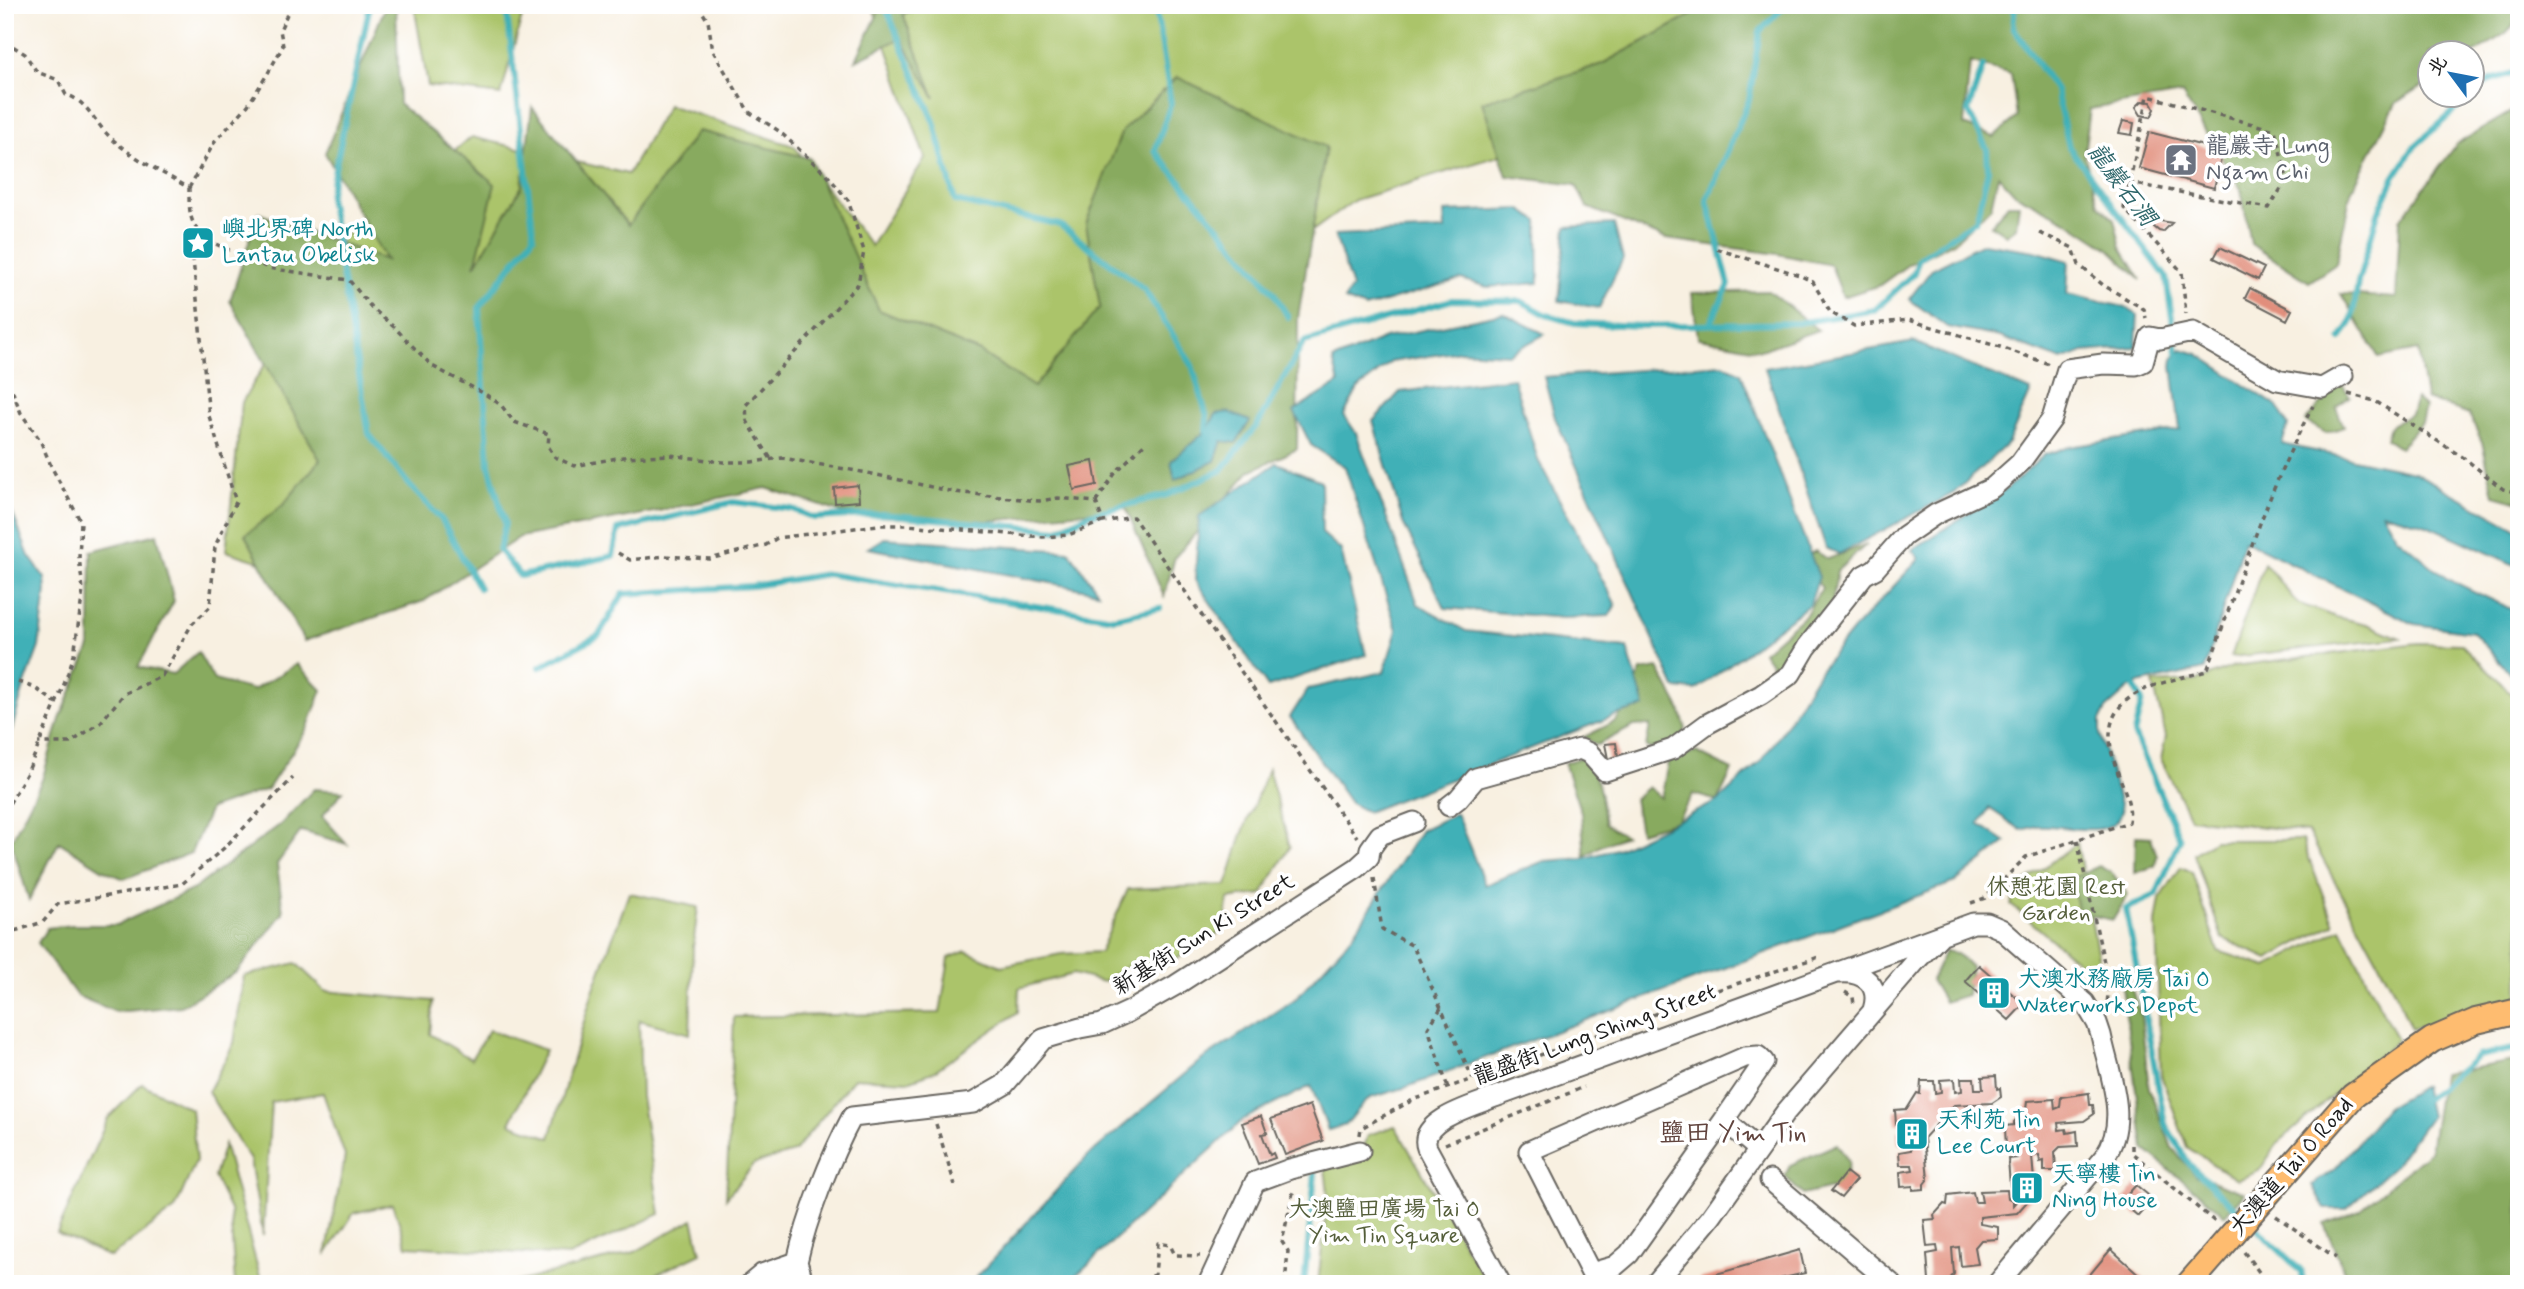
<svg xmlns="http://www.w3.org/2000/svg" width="2524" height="1289" font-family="Mynerve,'LXGW WenKai TC',sans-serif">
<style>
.green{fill:#abc46a;stroke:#647043;stroke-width:2}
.forest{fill:#88aa5e;stroke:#52633d;stroke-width:2;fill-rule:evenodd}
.water{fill:#3fb0b7;stroke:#2e666a;stroke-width:2}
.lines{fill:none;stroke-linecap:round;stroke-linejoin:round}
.stream{stroke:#3fb0b7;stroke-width:6}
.building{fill:#e18e7c}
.minor-casing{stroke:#696661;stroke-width:23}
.major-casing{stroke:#696661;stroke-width:28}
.path{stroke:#696661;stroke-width:3.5;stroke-dasharray:5 5;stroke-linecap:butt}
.minor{stroke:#fff;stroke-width:19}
.major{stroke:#febc70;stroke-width:24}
.labels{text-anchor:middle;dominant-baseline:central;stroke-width:7;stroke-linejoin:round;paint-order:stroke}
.worship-label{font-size:23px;fill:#5b616d;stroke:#fff;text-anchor:start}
.culture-label{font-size:23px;fill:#0d838f;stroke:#fff;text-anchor:start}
.park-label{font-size:23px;fill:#555f3b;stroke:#fff}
.street-label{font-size:23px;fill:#1c1c1c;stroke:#fff}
.water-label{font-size:24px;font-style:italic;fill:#2e666a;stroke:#fff}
.quarter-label{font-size:26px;fill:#61443e;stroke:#fff}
</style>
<rect width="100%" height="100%" fill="#fff"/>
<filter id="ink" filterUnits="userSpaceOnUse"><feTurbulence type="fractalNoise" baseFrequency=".0143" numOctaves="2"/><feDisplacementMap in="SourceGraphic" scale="14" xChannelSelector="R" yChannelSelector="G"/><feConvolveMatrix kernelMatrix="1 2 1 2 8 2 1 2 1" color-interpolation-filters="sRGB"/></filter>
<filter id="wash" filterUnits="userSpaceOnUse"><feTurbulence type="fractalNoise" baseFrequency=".00686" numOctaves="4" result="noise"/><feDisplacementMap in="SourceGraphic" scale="28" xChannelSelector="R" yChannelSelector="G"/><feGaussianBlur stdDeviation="1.57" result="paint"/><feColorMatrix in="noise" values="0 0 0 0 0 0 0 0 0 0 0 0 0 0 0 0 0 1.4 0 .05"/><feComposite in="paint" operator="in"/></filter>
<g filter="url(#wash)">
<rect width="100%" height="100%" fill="#f8f0e1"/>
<path class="green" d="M414,5H525L501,95L428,86Z
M872,5H1731L1505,154L1355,200L1234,288L1074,411L886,368L332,585L226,551L242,402L343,237L472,137L628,174L668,105L794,146L871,246L925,158Z
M2264,563L2297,603L2336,617L2367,624L2400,638L2231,657Z
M2418,643L2461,644L2519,701V999L2411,1029L2397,996L2308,832L2190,818L2161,759L2166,736L2153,683L2197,681L2234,666Z
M1268,769L1290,847L1262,894L1228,899L1225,929L1160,969L1139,959L1103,982L1073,974L1019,988L1018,1012L933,1072L908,1081L854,1078L794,1152L754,1164L726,1198L734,1017L940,1013L949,958L966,951L1001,966L1061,954L1100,952L1128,889L1227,885L1241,837Z
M2214,840H2302L2334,924L2268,959L2222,938L2194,854Z
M2077,843L2103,983L2011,905L2016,888Z
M2181,867L2192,872L2218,951L2267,967L2341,928L2397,1040L2278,1143L2259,1171L2237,1180L2187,1147L2161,1075L2156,923L2160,899Z
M629,893L698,907L693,947L690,1034L639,1020L641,1097L660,1214L569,1256L407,1246L393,1204L354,1213L326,1255L345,1156L323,1093L271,1102L263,1236L250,1160L208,1092L234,1043L244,976L296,963L325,991L433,1001L430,1034L471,1059L489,1030L545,1050L510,1123L550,1138L592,994Z
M142,1084L191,1109L196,1161L175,1209L110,1257L57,1233L108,1118Z
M1395,1126L1487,1284H1318L1328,1192L1325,1169L1361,1156L1368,1135Z
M224,1144L262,1284H235L230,1210L214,1177Z
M693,1219L701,1253L636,1284H509L635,1252Z"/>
<path class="forest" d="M386,5H396L399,104L495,184L475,266L522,186L532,107L628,225L698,131L810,158L879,310L980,352L1034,387L1100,307L1086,224L1122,131L1177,77L1326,147L1298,318L1297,449L1250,471L1175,557L1164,597L1126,508L988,521L903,518L843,513L766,488L654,512L520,537L424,601L304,641L245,535L283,505L320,460L230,301L258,213L386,260L325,153Z
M882,5H928L903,14L935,98L901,38L856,60Z
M1710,5H2519V19L2506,33L2472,55V52H2430L2429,82L2396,103L2351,192L2336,264L2309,282L2251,244L2241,189L2182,94L2090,109L2084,154L2098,204L2114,219L2121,247L2141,280L2108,248L2067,221L2015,194L1998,175L1991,207L1954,242L1909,264L1880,285L1843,297L1831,265L1778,254L1666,239L1587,207L1576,185L1507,176L1482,102L1602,64ZM1970,62L2011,74L2017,117L1994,137L1964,125Z
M2519,107V502L2494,495L2482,442L2469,414L2426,399L2418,350L2379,358L2341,294L2396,298L2400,220L2457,144Z
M2008,204H2019L2016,227L2006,235L1991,225Z
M1769,291L1818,330L1761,350L1698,338L1692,293Z
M2341,383L2350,396L2336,407L2344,427L2326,433L2305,421Z
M2416,399L2425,407L2421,423L2399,448L2386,439L2390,426L2411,414Z
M157,534L174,601L138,667L173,674L198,652L214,680L253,690L297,664L322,690L307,729L268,789L210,809L191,853L124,879L102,869L59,842L29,900L11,841L42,780L60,719L90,647L91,551Z
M1867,544L1837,571L1832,605L1777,672L1763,652L1806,614L1822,588L1800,560L1815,551L1828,559Z
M1658,668L1680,709L1686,729L1670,756L1646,747L1650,725L1634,726L1597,745L1584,737L1616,721L1630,699L1641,671Z
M1696,752L1732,770L1718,801L1693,794L1677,821L1640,832L1634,799L1648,787L1661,798L1668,762Z
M1583,757C1601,777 1601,799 1605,824L1625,836L1601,846L1585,856L1581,813L1564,763Z
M314,789L343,791L322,816L347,844L301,831L277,864L283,913L237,972L181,1006L116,1012L77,996L38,943L47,928L72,925H117L194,889L281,824Z
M2136,836L2151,837L2157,856L2155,866L2135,873Z
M2099,866L2113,874L2128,895L2113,920L2078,913L2072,886L2075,877Z
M1945,951L1956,953L1971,967L1967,995L1944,1002L1931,980Z
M2128,978L2141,1016L2149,1088L2172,1148L2197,1176L2245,1193L2225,1215L2144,1149L2122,987Z
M2519,1060V1284H2340L2345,1273L2324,1224L2360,1210L2430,1151L2442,1074Z
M1837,1144L1849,1162L1845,1185L1802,1195L1785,1176L1790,1165Z"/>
<path class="water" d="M1520,209L1538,221L1539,283L1487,287L1461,279L1365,308L1344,300L1352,288L1335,235L1445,230L1444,212Z
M1614,224L1623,259L1599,308L1559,301L1566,227Z
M1983,243L2035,251L2069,261L2067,294L2124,307L2138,315L2136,347L2084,352L2062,360L2000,337L1947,327L1909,299L1933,268Z
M1503,313L1545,334L1509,354L1460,351L1391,362L1358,389L1344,415L1356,433L1418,604L1466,631L1627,648L1645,707L1622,713L1367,812L1350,803L1290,717L1308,689L1384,672L1397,630L1345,467L1311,445L1294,411L1339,383L1333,360L1385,338Z
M1914,342L2031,391L2008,443L1954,493L1839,554L1826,548L1765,368Z
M2182,349L2198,354L2278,407L2288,425L2282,444L2414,472L2519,530V567L2427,525L2382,512L2396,536L2446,578L2519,613V683L2473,632L2414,624L2244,540L2205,669L2133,685L2106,709L2100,721V734L2122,811C2113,843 2061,823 2037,826C2032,827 2026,829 2021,830L1989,808L1979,824L2006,842L1955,882L1407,1087L1370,1098L1358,1110L1346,1125L1328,1130L1311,1086L1244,1119L1067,1284H970L1088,1156L1200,1061L1295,999L1353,935L1421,830L1456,813L1485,885L1544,861L1585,858L1620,848L1718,801L1760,762L1780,735L1820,670L1852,631L1919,559L1912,550L2008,488L2044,455L2069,447L2180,430L2172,366L2173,358Z
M1723,364L1741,373L1819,577L1810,604L1696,690L1675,688L1555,418L1544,377Z
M1513,378L1538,460L1616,605L1609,616L1563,618L1445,608L1403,523L1373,421L1400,392Z
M1228,412L1250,421L1236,443L1222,441L1215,461L1175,480L1171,461L1206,431L1216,414Z
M1277,463L1321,481L1322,533L1341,550L1366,655L1268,687L1195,580L1199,516Z
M5,480L9,504L29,556L45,578L46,591L39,647L23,690L5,754Z
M884,538L1069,551L1098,592L868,548Z
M2423,1086L2430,1116L2395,1165L2346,1209H2325L2312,1185L2336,1168L2387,1107Z"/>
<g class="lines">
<path class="stream" d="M370,5L329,197L369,434L410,486L442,520L479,588
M512,5L507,14L534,236L479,308L489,465L505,524L499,550L520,576L613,556L618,530L733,502L792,509L814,518L882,514L1057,530L1090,514L1167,495L1222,470L1258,424L1304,342L1452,300L1521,301L1546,315L1575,323L1642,326L1798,323L1875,310L1914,273L1919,258L1976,220L1988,170L1987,149L1968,111L1983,66
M882,5L886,8L934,121L955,201L1060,225L1144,289L1192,365L1207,417L1206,430
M1144,5L1157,16L1171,103L1155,151L1274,293L1288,317
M2015,5L2013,27L2056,91L2069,147L2166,277L2177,352
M1710,323L1729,285L1707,200L1749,100L1760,31L1786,5
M2341,339L2352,321L2358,282L2378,213L2394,178L2415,146L2488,81L2519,71
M540,667L599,635L623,594L752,586L827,574L1114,618L1160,608
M2133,685L2142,701L2134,734L2180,839L2156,895L2126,909L2165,1124L2190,1165L2243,1216
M2426,1099L2478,1056L2519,1048
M2251,1223L2302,1272L2303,1284
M1304,1284L1315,1174"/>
</g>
<g id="blocks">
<path class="building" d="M2142,101L2151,102L2155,109L2151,117L2141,115L2136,107Z
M2123,121L2134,123L2132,135L2119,133Z
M2149,132L2223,151L2214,188L2139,168Z
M2155,220L2172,223L2163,232L2159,231L2154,227Z
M2220,247L2264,268L2258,280L2214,258Z
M2250,288L2292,310L2287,320L2245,298Z
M1093,461L1097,485L1074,490L1069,466Z
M858,485L859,501L835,503L834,488Z
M1616,743L1619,763L1609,764L1605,744Z
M1979,965L2024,1004L2009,1020L1965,981Z
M1996,1076L1997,1089L2000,1088L2001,1097L1992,1103L1954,1105L1924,1138L1928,1179L1924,1184V1189L1913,1190V1186L1901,1187L1900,1172L1913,1170L1912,1165H1900L1899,1152L1911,1150V1143L1898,1144L1897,1131L1910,1129L1908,1123L1896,1124L1895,1110L1907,1109L1917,1093L1920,1094L1921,1081H1934L1935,1093L1941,1092L1940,1080L1954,1079L1955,1092L1962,1091L1961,1078H1974L1975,1089H1983L1982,1077Z
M2089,1093L2090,1105H2093L2094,1114L2084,1121L2058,1123L2059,1130L2066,1129L2067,1133L2077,1131L2078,1146L2060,1147L2055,1152L2056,1171H2044V1161L2040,1162L2039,1155L2032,1156L2035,1193L2017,1213L1980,1217V1224L1998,1227V1239L1981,1240L1975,1247L1978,1264L1961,1266L1959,1247L1952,1248L1954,1274L1949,1280L1950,1284L1929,1281L1927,1254L1938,1252L1937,1246L1927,1247L1924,1220L1935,1219L1934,1215L1944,1204L1947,1205L1948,1195L1973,1192L1975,1202H1982L1980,1191L2007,1190L2008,1198L2013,1200V1205L2027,1189L2021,1191L2020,1186H2010L2008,1159L2017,1158V1150L2006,1151L2005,1126L2014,1125V1122L2026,1109L2027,1101L2054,1099L2055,1109L2060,1107L2061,1097Z
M1310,1105L1323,1141L1285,1155L1271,1119Z
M1261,1116L1267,1133L1262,1134L1270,1155L1273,1153L1275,1158L1258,1164L1242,1123Z
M1846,1172L1856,1180L1841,1198L1831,1191Z
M2136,1185L2153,1199L2138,1216L2121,1202Z
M2111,1249L2143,1278L2138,1284H2082Z
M1800,1250L1805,1273L1759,1284H1700L1699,1279Z"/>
</g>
</g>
<g filter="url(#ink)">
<use href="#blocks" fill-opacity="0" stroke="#696661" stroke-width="2"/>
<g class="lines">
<defs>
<path id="minor" d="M1449,806L1458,799L1476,778L1580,749L1589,753L1605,771L1673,749L1707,724L1761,695L1791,674L1807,647L1864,575L1875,569L1904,536L1936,514L1992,488L2020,463L2052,419L2067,369L2103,364L2136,365L2143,362L2150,337L2160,339L2193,332L2277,380L2322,388L2343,376
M1839,973C1864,971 1881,985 1873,1010
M1724,1120L1764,1062L1758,1056L1745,1057L1529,1151L1591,1273L1615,1266L1629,1254L1724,1120L1758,1149
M1770,1180L1892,1284
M797,1262L804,1284
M750,1284L762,1274L797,1262C807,1217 830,1158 852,1117L973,1103L1004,1085L1043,1039L1080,1028L1102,1024L1128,1012L1176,985L1357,868L1369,857L1370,849L1380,835L1414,822
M1208,1284L1255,1182L1290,1169L1360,1151
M1501,1284L1427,1148C1417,1120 1476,1105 1495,1097L1973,923H1987L2001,929L2085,1003L2097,1023L2101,1035C2109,1074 2130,1120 2105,1156L1997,1284
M1655,1284L1711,1217L1785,1113L1916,961L1939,937"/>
<path id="major" d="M2189,1284L2353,1096L2432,1040L2476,1021L2519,1011"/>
</defs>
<use href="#minor" class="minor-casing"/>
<use href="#major" class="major-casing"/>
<path class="path" d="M698,5L708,21L713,51L749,112L779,131L828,176L848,200L864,251L858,284L746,405L747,421L771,459
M5,41L25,54L37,72L58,80L66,95C85,99 95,122 108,135C130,157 162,172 189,188C189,213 189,224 207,240L193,260L209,416L236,502L215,546L210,607L192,624L162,676L124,694L100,723L70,743H38
M2129,183L2269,208L2287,179L2275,130L2148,96L2124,208L2182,272L2186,314
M189,188L214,143L248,105L268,73L283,46L280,30L287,14L296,5
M2040,233L2073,248L2079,265L2103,285L2144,309L2146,318
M207,240L268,268L349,280L371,307L395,328L432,366L485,394L501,405L514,422L549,434L548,446L555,457L574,466L623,457L670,455L723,462H752L782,458L868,473L954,492L1039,501L1058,498L1096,502L1103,522L1133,517L1357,837
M1717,249L1799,275L1813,282L1830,312L1854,326L1909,320L2000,347L2049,364
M5,372L21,413L40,440L52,468L81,522L79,557L83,590L74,655L65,682L28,771L5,811
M2348,394L2375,401L2464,458L2503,489L2519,493
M1096,502L1116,472L1145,443
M618,553L630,560L665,556L709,559L766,545L777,538L878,525H907L1043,537L1068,535L1102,522
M18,682L35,688L55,702
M2077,840L2109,985L2107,1004
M1374,878L1382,929L1413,946L1473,1079
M1971,903L1985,898L2026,857L2129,822C2132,803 2123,788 2117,770C2089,694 2150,686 2207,671C2239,582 2268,489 2313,406
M5,907L9,920L5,932
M5,934L43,922L58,904L182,884L224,848L293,778
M1845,992L1853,997L1854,1005
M1441,1008L1428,1028L1448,1088
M936,1124L955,1185
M1360,1135L1361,1128L1413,1100L1642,1019L1702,995L1819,957
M1445,1144L1584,1087
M2132,1145V1153L2214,1221
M2276,1216L2336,1258
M2244,1252L2268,1284
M1148,1284V1279L1155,1274L1158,1243L1170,1245L1175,1255L1200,1256
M1285,1284L1288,1251L1282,1242L1294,1188"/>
<use href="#minor" class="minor"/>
<use href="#major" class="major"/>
</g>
</g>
<defs>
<symbol id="temple-square" viewBox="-11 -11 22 22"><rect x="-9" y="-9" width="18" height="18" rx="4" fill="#6b7280" stroke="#fff"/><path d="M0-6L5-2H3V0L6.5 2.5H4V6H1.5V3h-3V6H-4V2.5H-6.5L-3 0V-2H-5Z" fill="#fff"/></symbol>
<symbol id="sight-square" viewBox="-11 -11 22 22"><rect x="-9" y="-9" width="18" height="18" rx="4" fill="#0f9aa8" stroke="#fff"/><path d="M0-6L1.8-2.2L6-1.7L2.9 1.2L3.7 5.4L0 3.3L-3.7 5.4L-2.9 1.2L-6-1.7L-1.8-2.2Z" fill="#fff"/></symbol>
<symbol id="building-square" viewBox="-11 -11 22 22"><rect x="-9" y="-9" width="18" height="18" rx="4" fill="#0f9aa8" stroke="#fff"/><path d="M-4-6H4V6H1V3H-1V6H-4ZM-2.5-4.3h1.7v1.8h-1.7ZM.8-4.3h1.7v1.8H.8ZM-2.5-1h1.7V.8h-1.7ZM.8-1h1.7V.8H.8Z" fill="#fff"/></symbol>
</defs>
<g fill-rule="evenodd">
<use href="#temple-square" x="2162" y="141" width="38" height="38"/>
<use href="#sight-square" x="179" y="224" width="38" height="38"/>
<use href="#building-square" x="1975" y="974" width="38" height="38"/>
<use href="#building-square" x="1893" y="1115" width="38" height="38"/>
<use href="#building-square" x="2008" y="1169" width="38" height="38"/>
</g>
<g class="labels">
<g class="worship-label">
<text x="2206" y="147">龍巖寺 Lung<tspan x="2206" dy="26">Ngam Chi</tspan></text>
</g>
<g class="culture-label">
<text x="222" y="230">嶼北界碑 North<tspan x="222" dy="26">Lantau Obelisk</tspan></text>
<text x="2018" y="980">大澳水務廠房 Tai O<tspan x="2018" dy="26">Waterworks Depot</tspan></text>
<text x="1937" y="1121">天利苑 Tin<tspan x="1937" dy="26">Lee Court</tspan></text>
<text x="2052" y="1175">天寧樓 Tin<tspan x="2052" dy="26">Ning House</tspan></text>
</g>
<g class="park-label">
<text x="2056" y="888">休憩花園 Rest<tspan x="2056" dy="26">Garden</tspan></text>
<text x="1384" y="1210">大澳鹽田廣場 Tai O<tspan x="1384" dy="26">Yim Tin Square</tspan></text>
</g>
<g class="street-label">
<text transform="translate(1204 935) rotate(-32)">新基街 Sun Ki Street</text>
<text transform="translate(1595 1035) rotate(-20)">龍盛街 Lung Shing Street</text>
<text transform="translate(2292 1167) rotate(-49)">大澳道 Tai O Road</text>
</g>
<g class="water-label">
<text transform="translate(2121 185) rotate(53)">龍巖石澗</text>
</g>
<g class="quarter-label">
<text x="1733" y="1134">鹽田 Yim Tin</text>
</g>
</g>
<rect width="2524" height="1289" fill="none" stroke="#fff" stroke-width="28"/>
<g transform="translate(2451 74) rotate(302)"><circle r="33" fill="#ffffff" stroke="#a4a4a4" stroke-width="2"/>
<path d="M0-5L12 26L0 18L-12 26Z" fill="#1f6fb2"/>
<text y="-10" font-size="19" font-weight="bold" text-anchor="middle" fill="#1c1c1c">北</text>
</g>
</svg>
